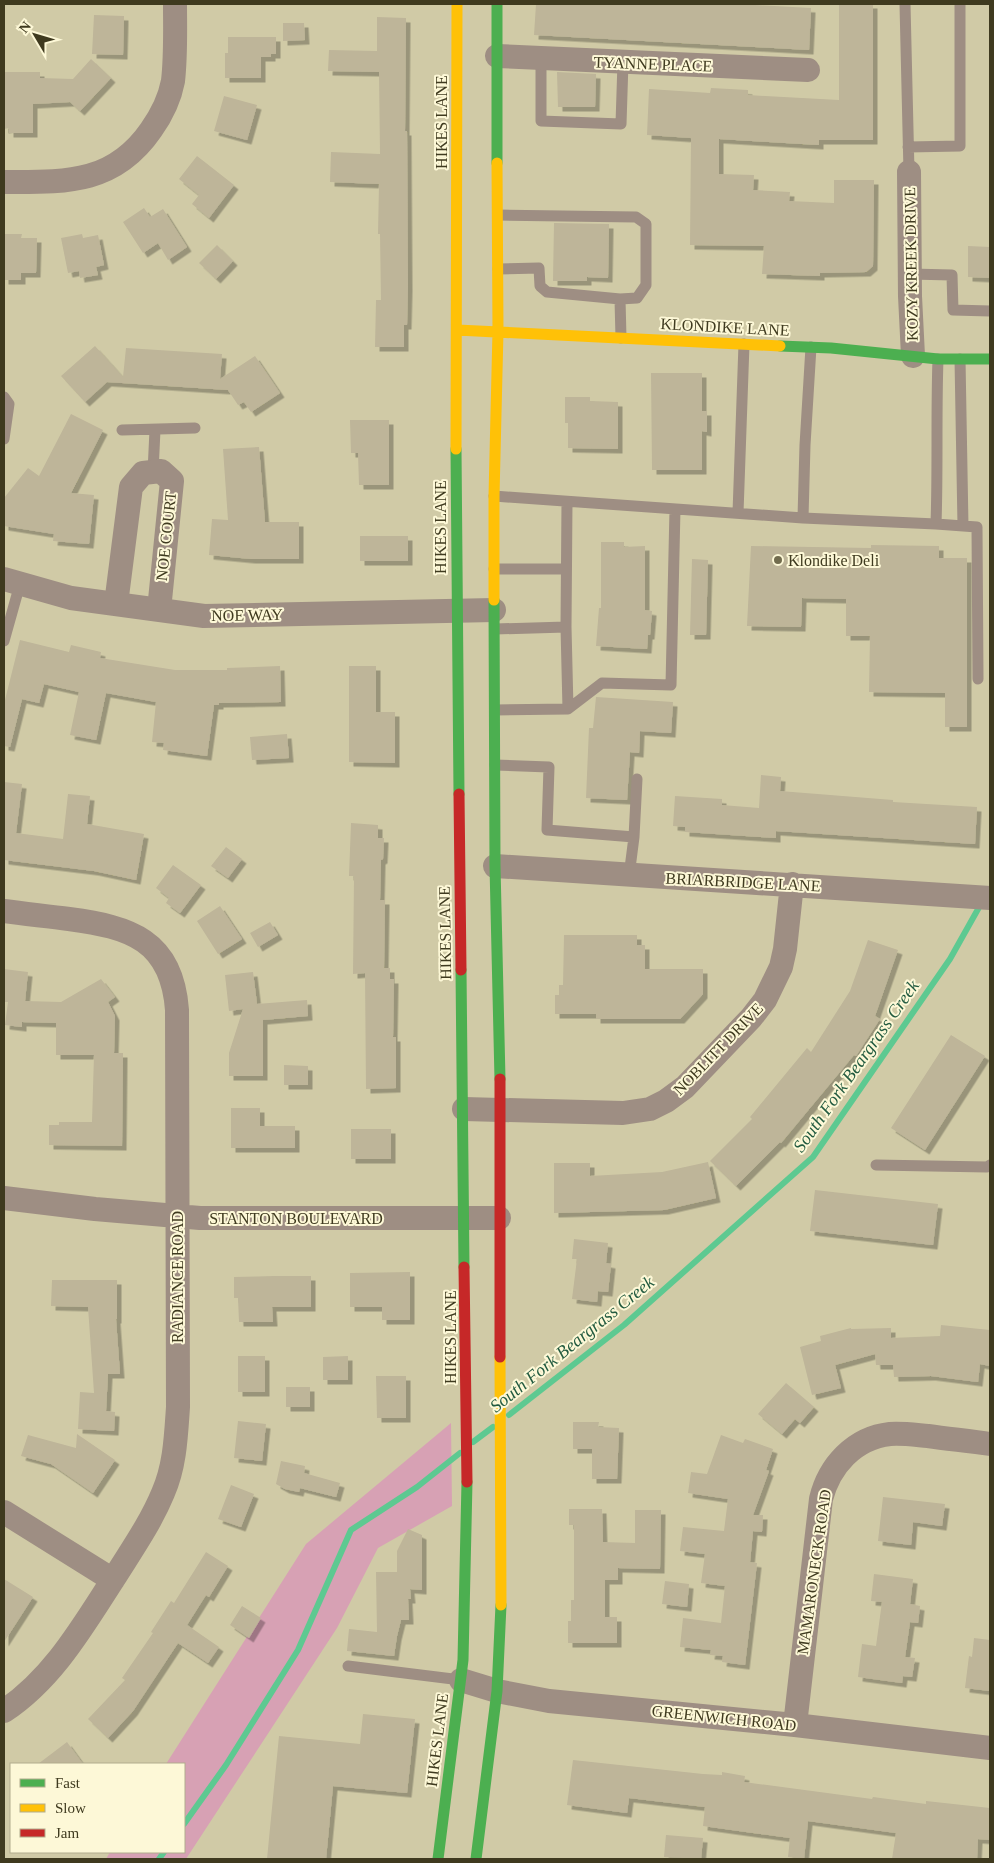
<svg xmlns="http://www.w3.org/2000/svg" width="994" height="1863" font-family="'Times New Roman',serif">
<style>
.green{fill:#d7a1b4}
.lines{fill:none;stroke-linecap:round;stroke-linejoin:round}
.stream{stroke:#5dc991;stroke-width:6}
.building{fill:#beb599;filter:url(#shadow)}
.lane{stroke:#9e8e83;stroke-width:11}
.street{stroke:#9e8e83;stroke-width:24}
.fast{stroke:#4caf50;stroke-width:11}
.slow{stroke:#ffc107;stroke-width:11}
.jam{stroke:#c62828;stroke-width:11}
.poi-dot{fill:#726c4e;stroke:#fdf8d7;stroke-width:2}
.labels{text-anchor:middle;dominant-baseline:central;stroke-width:4;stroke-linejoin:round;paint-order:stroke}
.street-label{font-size:16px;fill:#3f3a1f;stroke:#fdf8d7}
.poi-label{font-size:16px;fill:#3f3a1f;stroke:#fdf8d7;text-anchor:start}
.water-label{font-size:18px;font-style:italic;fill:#235b40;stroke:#fdf8d7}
</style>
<defs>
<filter id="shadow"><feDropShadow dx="4.5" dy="4.5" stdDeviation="0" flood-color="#0004"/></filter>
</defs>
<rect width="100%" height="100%" fill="#d0caa6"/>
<path class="green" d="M451,1423L452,1506L378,1548L337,1628L186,1859H106L110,1852H184V1764H166L306,1544Z"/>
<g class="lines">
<path class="stream" d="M509,1415L624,1325L813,1157L950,959L982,902
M473,1442L493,1427
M184,1824L226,1765L298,1650L351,1530L417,1487L460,1453
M159,1859L164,1852"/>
</g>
<path class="building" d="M536,4H736L811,8L809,50L534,35Z
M839,4H873V140H819V145L719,139V174L754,175L753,190L790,192L789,201L834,203V180H874L873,266L866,272L820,273V276L762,274L764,246L690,245L691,138L647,135L649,89L710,93L711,88L748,90V95L839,100Z
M94,15L124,16L123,55L92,54Z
M377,17L406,18L405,131H407L408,287L407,325H404V347H375L376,300H381L380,234H378L379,184L330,182L331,152L380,154L379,72L328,71L329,50L377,51Z
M283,23H304L305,40L283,41Z
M228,37H276V54H271V57H261V78H225V53H228Z
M91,59L111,78L80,111L70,102L33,104V133H9V128L4,129V72H40V78L73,79Z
M557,72L596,74L595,107H558Z
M224,96L257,105L247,140L214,131Z
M197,156L234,185L209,218L192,204L199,195L179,179Z
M144,208L150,217L163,209L187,247L168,260L158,243L143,253L123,222Z
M554,223L609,224L608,278L587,277V281H553Z
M4,234H22L21,238H37L36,273H21V280H4Z
M82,234L83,238L98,235L104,265L96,267L98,275L80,278L79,271L68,273L61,238Z
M217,245L233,261L216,279L199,263Z
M968,246L990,247V278L968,277Z
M95,346L123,377L126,348L222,354L220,379L255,356L280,393L251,412L244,402L238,405L228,390L107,382L85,402L61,376Z
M651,373H702V411H707V432L702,431V470H652Z
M565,397H590V401L618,402V449L568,448V423H565Z
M71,414L103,430L71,493L94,495L89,544L53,541L54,534L4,526V498L28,468L39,476Z
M350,420H389V485H359L358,453H351Z
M259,447L265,522H299V559H251L209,555L212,519L228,520L223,449Z
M360,536H408V561H360Z
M601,542H624V547L645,546V610L652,611L650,635H648L647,649L596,646L599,608H601Z
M871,545L939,546V558H967V727H945V693L869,692L870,636H846V599L802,598L801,627L747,626L751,546L871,548Z
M692,559L708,560L706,635H690Z
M20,640L69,652L71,645L101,652L100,658L175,670H227V668L280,666L281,702L219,703V705H214L207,756L163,750L164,743L152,742L156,702L106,693L96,740L70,735L79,692L44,684L39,703L22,699L10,747L4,746V704Z
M349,666H376V712H395V763L349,762Z
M596,697L673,702L671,733L640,731L639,753L630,752L627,800L586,798L589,728H593Z
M287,734L289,758L252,760L250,737Z
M761,775L781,777L780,791L893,800V802L977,807L975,844L776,831V838L685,832V827L673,826L675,796L722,799V805L759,808Z
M4,782L22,784L16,833L63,839L68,794L90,796L87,824L144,834L136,880L94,871L4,860Z
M351,823L378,825V838H384L383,859L381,860L380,900H385L384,968H390V979H394L393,1037H396V1088L366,1089L365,973L353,974L354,876H349Z
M226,847L242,859L228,878L211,866Z
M173,865L201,885L180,913L166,903L169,898L156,888Z
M220,906L242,939L218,954L197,921Z
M270,922L278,935L258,947L250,933Z
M564,935H637V945H645V969H703V994L680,1019H596V1014H555V995H559V985H563Z
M868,940L898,950L875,1016L880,1019L856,1056L854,1055L781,1143L780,1142L736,1186L710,1161L752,1119L750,1117L807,1048L811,1052L850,991Z
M4,969L28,972L25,1001L61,1002L101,979L115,997L108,1002L115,1016L114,1053H123L122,1146L49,1145V1125H59V1122H92L94,1055H56V1023L22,1022V1027L5,1025L8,1002H4Z
M253,972L257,1004L307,1000L308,1016L263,1020V1076H229V1053L243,1009L229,1011L225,975Z
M951,1035L985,1056L925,1150L891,1128Z
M284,1065L308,1066V1085H284Z
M231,1108H260V1126H295V1148H231Z
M351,1129H391V1159H351Z
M708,1162L716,1198L664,1210L554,1213V1163H590V1176L662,1172Z
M815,1190L938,1204L933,1245L810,1231Z
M574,1239L608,1243L606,1263L611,1264L608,1292L598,1291L597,1302L572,1299L577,1259H572Z
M410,1272V1320H382V1307H350V1273Z
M274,1276H311V1307H272L273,1322H239L238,1298H234V1277Z
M52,1280H117V1319H116L120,1374H108L106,1411L115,1412L114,1431L78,1429L80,1392L94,1393L88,1307L51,1306Z
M941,1325L990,1330V1366L980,1364L978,1382L931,1376L894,1377L893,1365H876L875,1354L835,1365L841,1388L812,1395L800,1347L821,1341L820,1336L851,1328V1329L891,1328V1338L940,1336Z
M238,1356H265V1392H238Z
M348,1356V1380H323V1357Z
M376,1376H406V1418H377Z
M786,1383L814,1407L800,1423L795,1419L782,1434L758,1414Z
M286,1387H310V1407H286Z
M238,1421L266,1424L262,1461L234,1458Z
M573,1422H599L598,1427L619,1428L617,1479H592V1449H573Z
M77,1434L115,1460L93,1493L51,1464L21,1456L28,1435L76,1448Z
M721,1435L743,1443L745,1439L773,1449L766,1470L769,1471L753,1515H763L762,1532L753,1531L750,1562L757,1563L745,1665L722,1662L723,1656L710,1655L711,1650L680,1647L683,1618L721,1623L725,1586L701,1583L705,1554L680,1551L683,1527L724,1531L728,1499L688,1493L691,1472L707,1474Z
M281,1461L305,1466L304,1473L340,1483L336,1497L300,1488L299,1492L285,1489L276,1484Z
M231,1485L254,1494L241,1527L218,1519Z
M883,1497L945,1504L942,1526L913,1522L911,1545L878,1541Z
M569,1509H602L603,1542L635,1543V1510H661L660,1569L618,1568V1580H605V1617H617V1643H568V1621H571V1600H574V1525H569Z
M408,1529L422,1535V1590L410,1589L411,1599H408L409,1620H401L397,1636L394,1656L347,1651L349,1629L377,1632L376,1572H397V1551Z
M206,1552L228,1566L209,1597L206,1595L187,1625L219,1647L208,1663L178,1643L133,1711L108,1738L88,1719L125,1680L122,1678L153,1633L151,1632L171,1601L174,1603Z
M874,1574L913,1579L910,1604L920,1606L918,1623L910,1622L905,1657L915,1658L912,1677L903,1676L902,1683L858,1677L862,1644L876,1646L882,1602L871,1601Z
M4,1579L33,1597L4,1642Z
M665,1581L689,1584L687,1607L662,1604Z
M242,1606L261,1618L249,1638L230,1625Z
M974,1638L990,1640V1691L965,1688L969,1656L972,1657Z
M363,1714L415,1719L407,1793L333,1786L326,1859H267L279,1736L360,1744Z
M67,1742L83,1764H38Z
M573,1760L703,1774L722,1775V1772L745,1776L744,1782L872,1799L873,1797L926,1804V1801L990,1808V1840L978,1839L977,1859H892L896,1833L808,1821L804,1859L788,1857L790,1838L703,1826L705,1807L629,1798L627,1813L567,1805Z
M666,1835L703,1838L701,1859L664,1857Z"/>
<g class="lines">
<path class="lane" d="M905,4L909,172
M541,59V121L621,124L623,62
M908,147L960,146V4
M498,215L636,217L646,224V285L637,298L620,299L547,292L540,286L539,268L498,269
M910,274L952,275L953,310L990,311
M620,299L621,338
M960,359L963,526
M4,397L9,404L4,439
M122,430L195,428
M153,472L155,430
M494,496L803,518L936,524C938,469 936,414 938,359
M567,502L566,627L568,709
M738,513L744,344
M803,518L805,445L811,347
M936,524L977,527L978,679
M494,569H566
M495,629L566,627
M4,641L20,584
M495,710L568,709L602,683L671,685L675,509
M495,765L549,767L547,830L634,837L629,876
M634,837L637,779
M876,1165L987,1167L990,1165
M348,1666L461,1680"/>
<path class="street" d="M497,56L808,70
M909,172L910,296L913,356
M4,182C64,182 113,185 151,130C161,116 170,97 173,81C176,55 175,29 175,4
M4,579L71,598L204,616L494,610
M116,604L131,487L143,473L161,471L172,481L159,610
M495,866L990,898
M4,911C25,914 47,916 69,919C130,927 172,940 177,1010L178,1407C176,1436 175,1466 163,1493C151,1522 133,1548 116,1575C84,1624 54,1678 4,1711
M464,1109L623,1113L650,1109L666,1101L685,1087L751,1018L765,1000L781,967L785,949L792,884
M4,1198L95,1209L200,1218H499
M4,1512L113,1580
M461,1680L497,1691L549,1701L795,1725L990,1748
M795,1725L821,1499C829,1466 854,1438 890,1434C902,1433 916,1435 928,1436C949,1439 970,1441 990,1444"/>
<path class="fast" d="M497,4V163
M780,346L831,348L938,359H990
M456,449L459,794
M494,600L495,866L500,1079
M461,970L464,1267
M438,1859L463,1660L467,1482
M476,1859L497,1691L501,1605"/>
<path class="slow" d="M457,330L780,346
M456,449L457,4
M494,600V496L498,331L497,163
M500,1357L501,1605"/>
<path class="jam" d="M459,794L461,970
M464,1267L467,1482
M500,1357V1079"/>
</g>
<circle class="poi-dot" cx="778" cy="560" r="5"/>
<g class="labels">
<g class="street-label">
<text transform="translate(653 64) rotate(2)">TYANNE PLACE</text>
<text transform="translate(441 122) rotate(-90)">HIKES LANE</text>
<text transform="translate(911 264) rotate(-91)">KOZY KREEK DRIVE</text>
<text transform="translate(725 327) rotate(3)">KLONDIKE LANE</text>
<text transform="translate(440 527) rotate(-90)">HIKES LANE</text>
<text transform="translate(166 536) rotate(-84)">NOE COURT</text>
<text transform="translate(247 615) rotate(-1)">NOE WAY</text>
<text transform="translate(743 882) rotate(3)">BRIARBRIDGE LANE</text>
<text transform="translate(445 933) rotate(-91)">HIKES LANE</text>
<text transform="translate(718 1049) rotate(-46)">NOBLITT DRIVE</text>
<text x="296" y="1218">STANTON BOULEVARD</text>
<text transform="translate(177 1277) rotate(-90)">RADIANCE ROAD</text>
<text transform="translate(450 1337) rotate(-90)">HIKES LANE</text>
<text transform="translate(814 1572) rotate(-82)">MAMARONECK ROAD</text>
<text transform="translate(724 1718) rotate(6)">GREENWICH ROAD</text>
<text transform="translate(437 1740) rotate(-83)">HIKES LANE</text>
</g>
<g class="poi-label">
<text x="788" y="560">Klondike Deli</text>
</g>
<g class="water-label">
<text transform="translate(856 1066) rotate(-55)">South Fork Beargrass Creek</text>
<text transform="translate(572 1344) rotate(-39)">South Fork Beargrass Creek</text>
</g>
</g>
<rect width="994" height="1863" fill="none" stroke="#3f3a1f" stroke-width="10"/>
<rect x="10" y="1763" width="175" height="90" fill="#fdf8d7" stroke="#b1ac8d"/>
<rect x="20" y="1779" width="25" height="8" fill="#4caf50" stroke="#b1ac8d"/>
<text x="55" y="1788" font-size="15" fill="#3f3a1f">Fast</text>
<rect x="20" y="1804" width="25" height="8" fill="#ffc107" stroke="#b1ac8d"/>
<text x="55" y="1813" font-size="15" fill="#3f3a1f">Slow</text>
<rect x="20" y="1829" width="25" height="8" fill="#c62828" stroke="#b1ac8d"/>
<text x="55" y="1838" font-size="15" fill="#3f3a1f">Jam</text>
<g transform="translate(35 35) rotate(308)" stroke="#fdf8d7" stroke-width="4" paint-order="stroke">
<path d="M0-4L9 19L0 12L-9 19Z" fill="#3f3a1f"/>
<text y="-8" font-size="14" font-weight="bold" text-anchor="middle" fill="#3f3a1f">N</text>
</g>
</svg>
